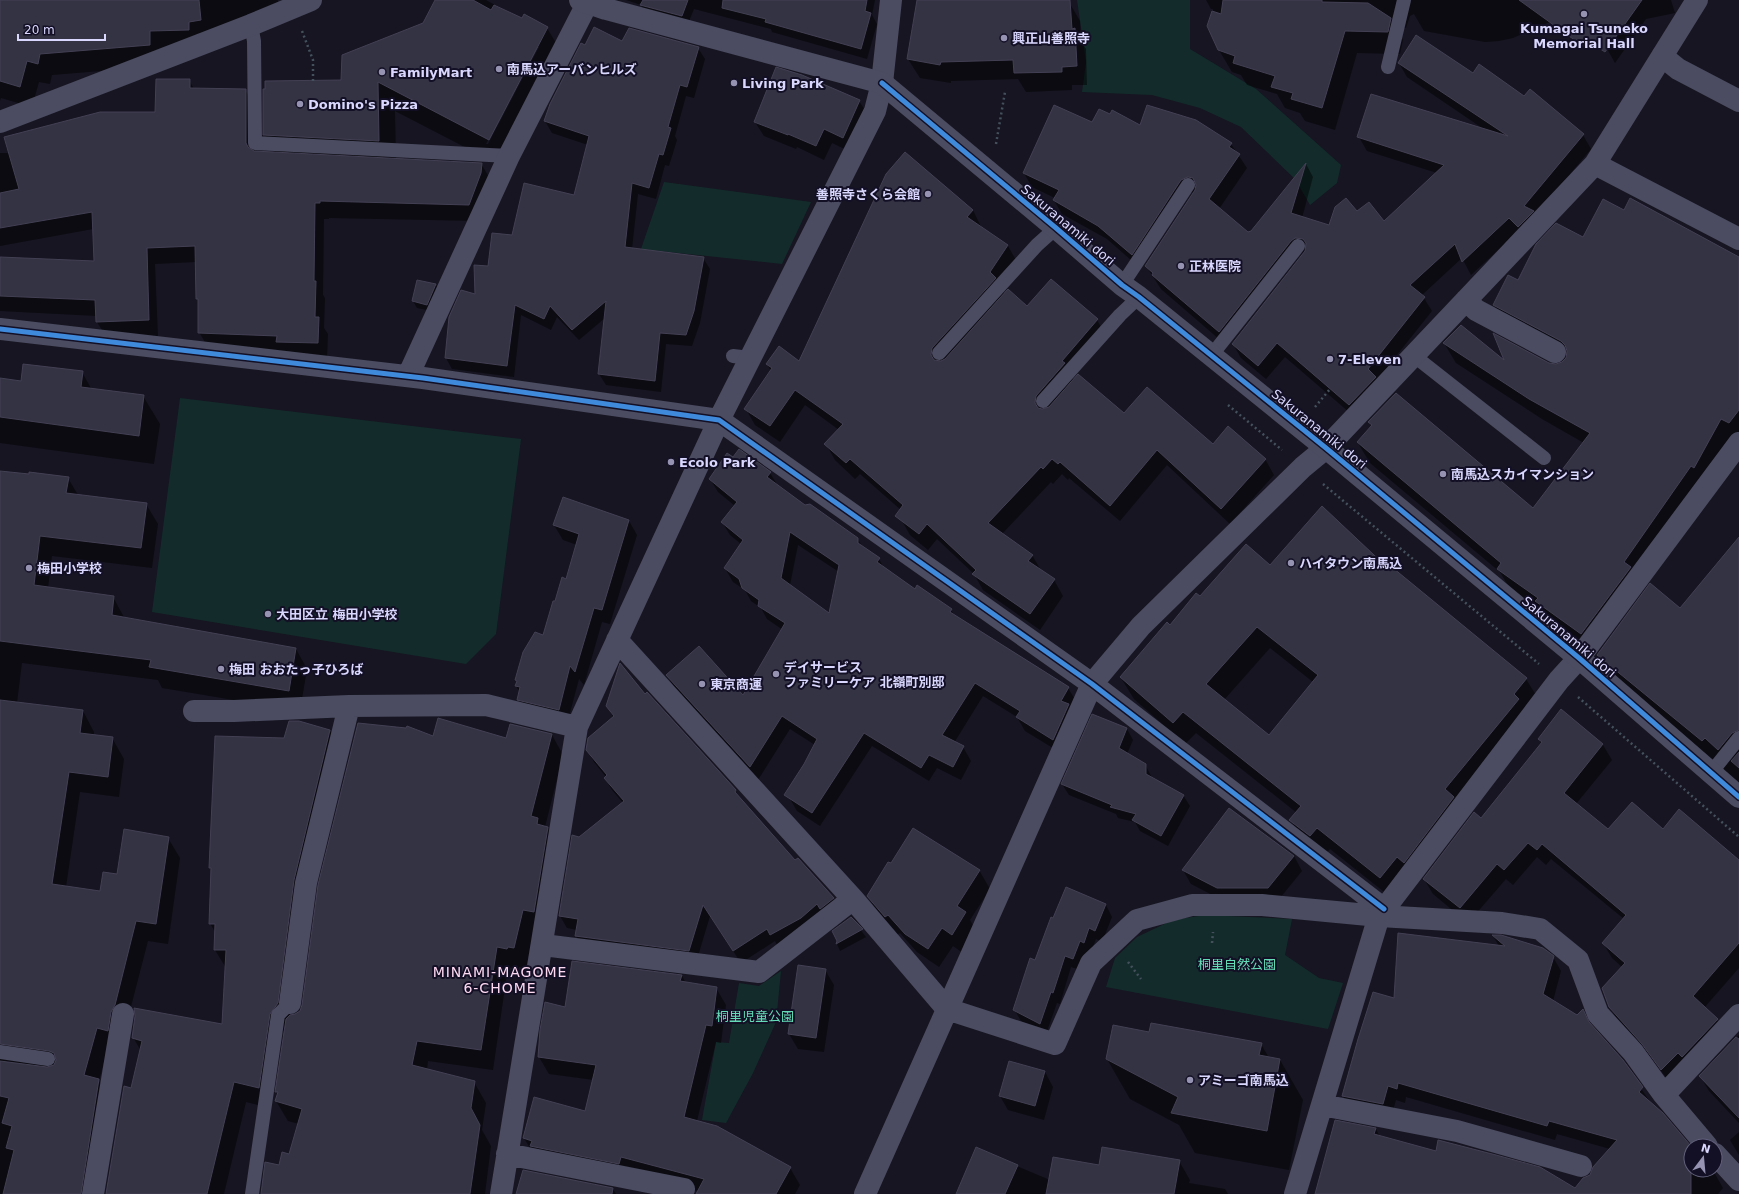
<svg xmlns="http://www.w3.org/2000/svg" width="1739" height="1194" font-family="'DejaVu Sans','Noto Sans JP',sans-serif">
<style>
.green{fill:#132c2b}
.shadow{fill:#0007;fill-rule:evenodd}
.building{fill:#343343;stroke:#434054;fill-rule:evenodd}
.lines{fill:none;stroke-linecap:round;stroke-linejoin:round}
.path{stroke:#44515d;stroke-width:2.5;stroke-dasharray:2 3;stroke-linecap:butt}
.service{stroke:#4b4b61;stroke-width:14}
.minor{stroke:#4b4b61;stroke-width:22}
.tertiary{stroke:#4b4b61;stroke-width:22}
.cycleway-casing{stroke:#131026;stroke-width:8}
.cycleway{stroke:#408adc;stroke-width:5}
.poi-dot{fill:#9593b1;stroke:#131026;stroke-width:1.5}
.labels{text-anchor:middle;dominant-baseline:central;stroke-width:4;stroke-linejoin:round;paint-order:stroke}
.poi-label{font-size:13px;font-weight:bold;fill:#d9d7fe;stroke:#131026;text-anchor:start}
.street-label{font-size:13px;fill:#d9d7fe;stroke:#131026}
.park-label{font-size:13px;fill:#64dcb7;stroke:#131026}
.neighbourhood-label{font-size:14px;letter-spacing:1px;fill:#fed9f2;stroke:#131026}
</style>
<rect width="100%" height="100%" fill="#161521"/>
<path class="green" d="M1077,0H1190V49L1256,89L1341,165L1337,183L1310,205L1295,179L1241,127L1200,108L1152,95L1082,92L1086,62Z
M664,182L811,202L782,264L641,249Z
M180,398L521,439L496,634L466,664L152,612Z
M1205,915L1292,919L1285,955L1319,978L1343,983L1328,1029L1106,987L1115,958L1137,937L1173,920Z
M781,971L776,1022L753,1073L726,1123L702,1120L716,1042L729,1043L739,983L759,986Z"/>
<path class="shadow" d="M0,0H278L279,14L162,66L52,75L50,84L39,82L32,107L1,98L0,101Z
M436,0H486L522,20L547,28L565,58L507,169L395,111L396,160L481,164L491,180L479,221L329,218V219H324L323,295L325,298L324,328L328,334L327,359L209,349L199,332V302L197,298L196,262L155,264L158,336L107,338L97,322V316L0,311V258L95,262L93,229L0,246V153L89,154L156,113L189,80L194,89L245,90L255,106V152L275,154L264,135L424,24ZM537,47H539L488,144H486Z
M626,0H875L872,15L877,24L867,59L772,32L771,29L694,9L687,26L647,16L641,5Z
M918,0L1069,2L1080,21L1081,41L1086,49L1087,85H1072V90L1026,92L1018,79L951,81V83L920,78L908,59Z
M1206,0H1540L1552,21L1513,38L1499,41L1485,42L1424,31L1414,14L1410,16L1406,28L1394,26L1403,40L1400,54L1357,53L1335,130L1305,121L1300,113L1285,108L1277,94L1247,85L1241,75L1232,72L1219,50L1208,26L1213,9H1211Z
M1580,0H1671L1675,13L1646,19L1615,63Z
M623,42L698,48L705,59L694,98L686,96L675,136L677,140L669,166L665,165L656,199L638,194L632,249L703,258L710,269L700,323L692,346L666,344L661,392L606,385L599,374L605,318L579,340L557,317L551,330L521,315L514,377L452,369L446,358L489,267L513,236L574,196L588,145L552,133L545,121L551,104L585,47Z
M1399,63L1474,75L1524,98L1583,135L1591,149L1535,216L1471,275L1462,258L1422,295L1432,311L1377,380L1357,419L1285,357L1266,379L1241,358L1233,344L1307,249L1299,255L1227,346L1161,289L1146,266L1196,190L1189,194L1140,268L1107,239L1062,214L1054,200L1055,198L1032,187L1024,173L1092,123L1141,127L1231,144L1247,168L1219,209L1248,233L1251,232L1306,164L1313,177L1302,218L1330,226L1356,212L1384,223L1437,173L1367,151L1359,137L1488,132L1407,77Z
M859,101L868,115L851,152L832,143L824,160L797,147L796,149L764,136L755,122Z
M973,210L981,227L1008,246L1017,262L1000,286L1005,295L1027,308L1097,320L1106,336L1072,376L1074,381L1124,414L1213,446L1265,459L1274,475L1230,524L1167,465L1120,521L1069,478L1068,480L1062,474L1053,484L1051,482L1002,534L1032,555L1042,572L1054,580L1063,596L1040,630L983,590L974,574L937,539L928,550L910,535L901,519V510L860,474L855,479L835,460L826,444L839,430L805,405L780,442L755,425L746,409L771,371L767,364L799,362Z
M1624,211L1739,258V442L1593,654L1548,621L1544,614L1510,589L1500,572L1370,463L1358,443L1372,426L1369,422L1533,510L1584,443L1542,419L1456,363L1444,343L1507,363L1555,365L1562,364L1567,358L1505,325L1494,305L1518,282Z
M418,281L436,285L440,292L431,311L417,308L413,301Z
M82,372L92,390L143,396L160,424L154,464L0,443V379L22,382Z
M734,458L770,473L778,486L804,506L857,538L862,546L879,559L884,568L915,590L951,610L955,617L1068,688L1076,701L1061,753L1025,731L1017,717L983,696L954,743L963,747L971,761L961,780L937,768L929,781L872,746L820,826L797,811L789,797L815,745L790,729L758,780L675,689L667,675L743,696L783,630L767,619L761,608L751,601L745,590L733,582L725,568L741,544L730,535L722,522L735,506L718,492L710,479ZM798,545L839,572L830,615L790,585Z
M0,472L68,478L78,495L146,504L158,524L152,568L52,556L48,588L113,597L125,619L296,649L307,669L300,711L162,688L158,680L22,663L17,703L83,711L94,732V736L112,738L124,759L119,797L80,792L66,887L101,892L118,875L168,838L180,858L168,944L148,941L126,1026L108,1047L99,1081L111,1101L95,1194H0Z
M629,521L637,535L610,624L602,622L584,685L579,679L567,724L526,714L518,699L520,692L516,686V680L544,636L556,603L567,580L577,545L563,540L554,525Z
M1739,539V785L1620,693L1598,655L1681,609Z
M1270,567L1391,572L1526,679L1539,700L1393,899L1330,849L1323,857L1303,842L1291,820L1297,813L1196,733L1185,744L1134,699L1121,678L1170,626L1201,598ZM1270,648L1313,682L1269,737L1224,700Z
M645,695L735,791L739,798L795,862L833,899L840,911L778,947L775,941L741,963L710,916L696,963L583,949L576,936L577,930L567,928L560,916L579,838L623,803L612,790L605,778L606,777L594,762L587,749L614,718L607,706Z
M1561,710L1603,745L1612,760L1576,804L1609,831L1663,830L1739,861V968L1704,1008L1717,1020L1726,1035L1671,1084L1652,1059L1619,1023L1610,1007L1622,967L1612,958L1603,943L1624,919L1551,859L1546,865L1537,857L1513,885L1506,879L1468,923L1433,894L1424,879L1481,819L1541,743L1539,739Z
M1093,715L1127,729L1133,740L1127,754L1145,764L1152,778L1183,795L1190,806L1168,846L1140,831L1135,822L1118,818L1116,814L1069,795L1062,784Z
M330,731L341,751L305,901L290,1016L296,1015L300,1012L434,737L507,739L552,735L563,755L545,827L547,828L559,848L534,930L526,968L519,967V969L508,967L493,1070L428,1061L427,1070L474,1082L486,1103L482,1130L491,1146L485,1194H261L266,1163L279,1166L290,1155L299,1124L288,1121L276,1101L286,1028L281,1034L270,1108L246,1102L224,1194H107L141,1051L133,1037L223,1025L226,968L215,950L216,934L210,923L212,871L210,868L284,739Z
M1294,856L1302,871L1276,903L1226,902L1191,884L1183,870Z
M979,870L990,889L970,920L976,931L963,953L953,946L939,967L917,952L900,933L896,935L879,915L868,896Z
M1066,888L1106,905L1112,917L1102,942L1096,939L1090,954L1086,952L1080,970L1071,967L1060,1004L1057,1003L1046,1034L1021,1021L1014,1009Z
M852,919L866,937L840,951L837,944Z
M1493,936L1553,957L1561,971L1553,1001L1577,1016L1583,1010L1590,1024L1623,1061L1650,1102L1691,1153V1170H1710L1715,1174L1723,1188L1718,1194H1316L1376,1129L1380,1137L1575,1189L1591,1175L1610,1149L1557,1134L1555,1140L1406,1097L1405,1103L1396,1100L1391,1118L1351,1110L1343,1096L1395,999L1499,946Z
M799,967L825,970L834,985L824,1052L798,1049L789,1034Z
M682,976L686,983L716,988L726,1005L721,1043L716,1042L697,1121L790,1168L800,1185L795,1194H697L698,1191L631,1173L534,1155L524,1138L586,1112L594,1080L549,1074L539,1057L566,1009Z
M1150,1033L1261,1044L1269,1058L1280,1060L1303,1100L1289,1170L1195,1153L1179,1125L1130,1099L1107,1059Z
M1739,1035V1123L1709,1091L1700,1076Z
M1010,1062L1045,1072L1053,1087L1044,1120L1008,1110L1000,1096Z
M1739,1132V1155L1730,1140Z
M976,1149L1050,1180L1099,1166L1179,1161L1190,1180L1189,1183L1225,1189L1228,1194H957Z
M613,1189L616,1194H517Z"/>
<path class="building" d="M0,0H199L201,20L189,22V30L150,31V45L40,54L38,64L27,61L20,87L0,81Z
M435,0H473L491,10L494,5L522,18L524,14L548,27L489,140L378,82L379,141L263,135V89H265V81L341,80L342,55L423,23Z
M643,0H688L682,16L640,5Z
M723,0H867L865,11L871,13L861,49L765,22L766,19L722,8Z
M917,0H1070L1072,29L1075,28L1077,66L1062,67V72L1014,73L1013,60L941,62L940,65L907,59Z
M1223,0H1322V2L1368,3L1391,18L1388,32L1345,31L1322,108L1291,99L1293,93L1271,87L1275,76L1233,63L1235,56L1218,50L1207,26L1212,11L1221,14Z
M1519,0H1642L1605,52L1591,43L1587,49Z
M594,27L622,41L629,28L699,47L687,87L680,85L668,127L671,128L663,155L659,154L649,188L632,183L625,247L704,257L694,311L686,335L660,333L655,381L598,374L606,301L572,330L550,306L544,319L515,305L507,366L445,358L449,317L461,290L475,294L474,265L488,266L492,233L512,235L524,183L574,195L589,136L544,121L550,104L581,43L585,45Z
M1416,35L1473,73L1479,64L1524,96L1530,89L1584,134L1524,206L1534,211L1518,227L1509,218L1462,262L1455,244L1410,285L1425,297L1368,369L1376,377L1349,405L1277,343L1258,366L1232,344L1305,251L1306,243L1303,239L1295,238L1291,241L1219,332L1152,275L1153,273L1145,266L1195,190L1196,185L1193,178L1188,177L1181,180L1132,255L1098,226L1053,200L1059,190L1023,173L1054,105L1092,122L1099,109L1110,114L1112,110L1140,125L1147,105L1196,120L1232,143L1229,147L1240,154L1209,199L1248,232L1251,231L1306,163L1291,213L1329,225L1335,207L1346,198L1357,211L1369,202L1384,221L1444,165L1357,137L1371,94L1508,136L1398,63Z
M776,67L802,75L860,100L843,138L824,129L816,146L788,134V135L754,122Z
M156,79H190V88L246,89V143L248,147L254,151L482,163L481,173L469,205L320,201V203H315L314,281H316L315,317H319L318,343L276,342L277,336L198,333V299H196L195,246L147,248L149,320L96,322L95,300L0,296V257L94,261L92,212L0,228V193L19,189L4,137L100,112H155Z
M905,152L973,210L967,217L1008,245L990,272L996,278L932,348L931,355L934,360L941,361L945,359L1008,289L1027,306L1051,279L1098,319L1062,361L1065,363L1036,396L1035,403L1038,408L1042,409L1049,407L1078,374L1124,413L1147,387L1213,444L1228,426L1266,459L1221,509L1157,450L1110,506L1060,462L1058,464L1052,459L1043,469L1041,467L988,523L1033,555L1028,561L1055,579L1030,614L972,574L976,570L927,524L919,534L895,516L903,505L850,459L846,463L824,444L843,424L795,390L770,426L744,409L772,368L766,364L779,346L799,361L886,174Z
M1630,198L1739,257V410L1729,423L1721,419L1694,468L1691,466L1624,562L1631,567L1581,634L1535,601L1538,598L1497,569L1501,563L1357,442L1372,425L1368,422L1396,393L1533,508L1590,433L1529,399L1443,343L1461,325L1504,360L1493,333L1549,363L1556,364L1562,362L1566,358L1567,351L1565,345L1561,341L1493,305L1508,275L1518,280L1536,244L1556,223L1583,237L1603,199L1624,210Z
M417,280L436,284L427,305L412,301Z
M23,364L83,371L81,387L144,395L139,436L0,417V378L21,381Z
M739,449L771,472L767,477L805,505L810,504L858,538V543L880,558L877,562L915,589L917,585L952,609L950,612L1069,687L1061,701L1069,704L1053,740L1016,717L1020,711L975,683L942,735L964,746L953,767L929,755L921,768L864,733L812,813L784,795L804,764L817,739L782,716L750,767L666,675L699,646L743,695L785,623L758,606L759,600L742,588L739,579L724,568L743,540L721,522L737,502L709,479L727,453L733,457ZM790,532L839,565L829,613L781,578Z
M0,471L29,474V472L69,477L66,493L147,503L141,548L40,536L34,585L114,596L112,615L296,648L289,691L149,667L151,660L0,641Z
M563,497L629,520L602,610L594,608L575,672L570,666L559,710L517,700L520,687L515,686L517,681L515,680L523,652L535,632L543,635L553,601H555L562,577L566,579L579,534L553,525Z
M1322,506L1391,571L1393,568L1527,678L1514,694L1519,699L1445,789L1454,797L1404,863L1397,857L1380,878L1317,828L1310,836L1289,820L1301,806L1183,712L1173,723L1120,677L1167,622L1170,625L1196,593L1200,596L1246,544L1270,565ZM1257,627L1318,675L1269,735L1206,684Z
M1739,537V730L1732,733L1718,750L1705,738L1702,741L1597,655L1650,583L1680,608Z
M620,663L645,694L647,692L717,769L736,790L735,792L795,860L798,858L834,898L820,909L817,904L801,918L770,935L767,929L733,951L703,905L689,951L575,936L578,919L559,916L572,835L579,837L624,801L604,778L607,775L586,750L588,738L614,716L606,706Z
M0,700L83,710L80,733L113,737L108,777L69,772L52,884L100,891L103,872L117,874L124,829L169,837L156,924L136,921L115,1005L111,1012L108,1031L97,1028L84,1075L99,1079L81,1194H3L14,1150L6,1148L12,1126L2,1123L9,1098L0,1096V1061L47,1067L54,1065L56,1060L54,1053L49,1051L0,1044Z
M1561,709L1603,744L1564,793L1608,829L1632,802L1663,829L1679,809L1739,860V943L1693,996L1718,1019L1682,1057L1678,1053L1661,1070L1642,1044L1609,1007L1602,988L1625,963L1602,943L1626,915L1542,844L1537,850L1528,843L1504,870L1497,864L1460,908L1423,879L1474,812L1481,818L1542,742L1538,739Z
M1092,714L1127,728L1119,748L1146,764V774L1184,795L1161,836L1132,820L1136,814L1110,807L1112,805L1061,784Z
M438,718L506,738L510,724L552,734L531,816L538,818L537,824L548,827L534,912L523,910L514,948L508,947L507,949L497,947L481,1050L417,1041L412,1065L475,1081L471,1108L480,1125L470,1194H261L265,1162L279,1165L282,1152L289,1154L302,1109L275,1101L278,1092H275L286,1019L290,1015L295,1014L300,1011L302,1005L318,885L358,723L406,728L407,726L433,736Z
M289,721H299L330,730L294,880L278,1003L270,1014L259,1088L234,1082L207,1194H106L124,1086L131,1088L142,1041L132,1038L135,1016L134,1008L222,1024L226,950H214L215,924H209L211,868H209L215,736L284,738Z
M1739,752V768L1731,761Z
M1229,808L1294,856L1268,888H1217L1182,870Z
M913,828L980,870L957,906L966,912L952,935L942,928L928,949L905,934L888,915L885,917L867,896L888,862L891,863Z
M1066,887L1106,904L1095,931L1089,928L1084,943L1080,941L1073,959L1065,956L1053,993L1051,992L1040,1024L1013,1010L1030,958L1035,960L1051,917L1053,918Z
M851,917L863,929L836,944L837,941L832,931Z
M1398,933L1505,946L1492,935H1501L1543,948L1554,956L1543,994L1577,1015L1583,1009L1589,1022L1623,1060L1643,1087L1639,1092L1663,1113L1691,1146V1194H1315L1335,1120L1376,1128L1374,1134L1436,1151L1438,1140L1496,1155L1540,1167L1575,1188L1583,1178L1590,1175L1593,1167L1617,1140L1549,1121L1547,1126L1398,1083L1397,1089L1388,1086L1383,1104L1342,1096L1358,1039L1373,992L1394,998Z
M572,961L682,975L680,981L717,987L712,1026L706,1025L684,1117L717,1126L791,1167L776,1194H696L704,1179L621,1157L619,1164L530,1146L532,1141L523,1138L534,1097L585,1111L596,1065L538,1057L540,1030L545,1002L565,1007Z
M798,965L826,969L816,1038L788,1034Z
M1151,1023L1262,1043L1259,1055L1280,1059L1267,1131L1171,1113L1178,1097L1106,1059L1113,1025L1149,1032Z
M1736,1037L1739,1039V1118L1699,1076Z
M1009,1061L1045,1071L1035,1106L999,1096Z
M976,1147L1018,1165L1005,1194H956Z
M1102,1147L1180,1160L1174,1194H1046L1053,1157L1099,1165Z
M523,1170L613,1188L612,1194H516Z"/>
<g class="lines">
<path class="path" d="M302,31L313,60V81
M996,144L1005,92
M1228,405L1282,450
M1315,407L1330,389
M1323,484L1539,664
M1578,697L1739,837
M1212,943L1213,932
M1128,962L1141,979"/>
<path class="service" d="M251,25L254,41L255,143L509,156
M1388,67L1404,0
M1122,285L1188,185
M939,353L1037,245L1056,228
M1413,355L1544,458
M733,356L750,358
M1211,356L1298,246
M1043,401L1120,315L1139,297
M1710,774L1739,738
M0,1052L48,1059
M252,1194L278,1015L290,1003"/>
<path class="minor" d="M1662,56L1678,69L1739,101
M0,122L251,25L311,0
M1595,164L1739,239
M1466,300L1476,310L1555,352
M0,329L423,378L719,420L1092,684L1384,909
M408,376L509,156L589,0
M617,640L853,899L947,1009L1055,1044L1091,963L1137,920L1192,905H1262L1379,916L1502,923L1540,929L1578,960L1598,1014L1633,1052L1664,1095L1707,1146
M194,711H234L349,706
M543,945L759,972L853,899
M290,1003L306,883L349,706L486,705L577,727
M1664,1095L1739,1015
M1322,1105L1457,1131L1581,1166
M507,1154L684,1189
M1715,1154L1739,1180
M93,1194L123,1014
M501,1194L577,727L719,420L875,111L882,83L891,0
M865,1194L1092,684L1141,626L1303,467L1326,448L1595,164L1697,0
M1295,1194L1379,916L1559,680L1579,658L1739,443"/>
<path class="tertiary" d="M580,0L606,9L882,83L1056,228L1122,285L1139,297L1326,448L1579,658L1739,797"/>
<defs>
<path id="cycleway" d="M882,83L1056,228L1122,285L1139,297L1326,448L1579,658L1739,797
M0,329L423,378L719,420L1092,684L1384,909"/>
</defs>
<use href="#cycleway" class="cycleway-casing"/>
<use href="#cycleway" class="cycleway"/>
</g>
<g class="poi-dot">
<circle cx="1584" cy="14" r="4"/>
<circle cx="1004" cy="38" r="4"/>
<circle cx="499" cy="69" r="4"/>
<circle cx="382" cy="72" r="4"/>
<circle cx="734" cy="83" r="4"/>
<circle cx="300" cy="104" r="4"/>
<circle cx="928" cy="194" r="4"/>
<circle cx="1181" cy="266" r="4"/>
<circle cx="1330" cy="359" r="4"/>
<circle cx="671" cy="462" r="4"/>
<circle cx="1443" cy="474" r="4"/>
<circle cx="1291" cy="563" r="4"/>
<circle cx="29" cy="568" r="4"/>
<circle cx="268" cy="614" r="4"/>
<circle cx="221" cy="669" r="4"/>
<circle cx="776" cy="674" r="4"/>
<circle cx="702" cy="684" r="4"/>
<circle cx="1190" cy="1080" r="4"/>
</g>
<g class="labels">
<g class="poi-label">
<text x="1584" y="28" text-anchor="middle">Kumagai Tsuneko<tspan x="1584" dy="15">Memorial Hall</tspan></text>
<text x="1012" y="38">興正山善照寺</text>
<text x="507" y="69">南馬込アーバンヒルズ</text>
<text x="390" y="72">FamilyMart</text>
<text x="742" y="83">Living Park</text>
<text x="308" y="104">Domino's Pizza</text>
<text x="920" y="194" text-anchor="end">善照寺さくら会館</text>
<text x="1189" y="266">正林医院</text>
<text x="1338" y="359">7-Eleven</text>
<text x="679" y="462">Ecolo Park</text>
<text x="1451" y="474">南馬込スカイマンション</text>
<text x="1299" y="563">ハイタウン南馬込</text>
<text x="37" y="568">梅田小学校</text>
<text x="276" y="614">大田区立 梅田小学校</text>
<text x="784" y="667">デイサービス<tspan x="784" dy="15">ファミリーケア 北嶺町別邸</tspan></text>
<text x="229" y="669">梅田 おおたっ子ひろば</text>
<text x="710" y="684">東京商運</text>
<text x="1198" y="1080">アミーゴ南馬込</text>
</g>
<g class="street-label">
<text transform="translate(1068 225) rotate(40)">Sakuranamiki dori</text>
<text transform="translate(1319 429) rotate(39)">Sakuranamiki dori</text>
<text transform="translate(1569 637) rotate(40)">Sakuranamiki dori</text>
</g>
<g class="park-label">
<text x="1237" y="964">桐里自然公園</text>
<text x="755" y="1016">桐里児童公園</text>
</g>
<g class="neighbourhood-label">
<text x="500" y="972">MINAMI-MAGOME<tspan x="500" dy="16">6-CHOME</tspan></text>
</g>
</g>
<g transform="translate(1703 1158) rotate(16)"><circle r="19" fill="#131026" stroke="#62607c"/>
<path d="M0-3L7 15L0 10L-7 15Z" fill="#9593b1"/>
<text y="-6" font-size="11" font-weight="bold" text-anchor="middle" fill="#d9d7fe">N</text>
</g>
<path d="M18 34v6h87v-6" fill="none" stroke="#d9d7fe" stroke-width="2"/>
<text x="24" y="34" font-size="12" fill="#d9d7fe" stroke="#131026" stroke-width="3" paint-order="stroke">20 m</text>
</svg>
